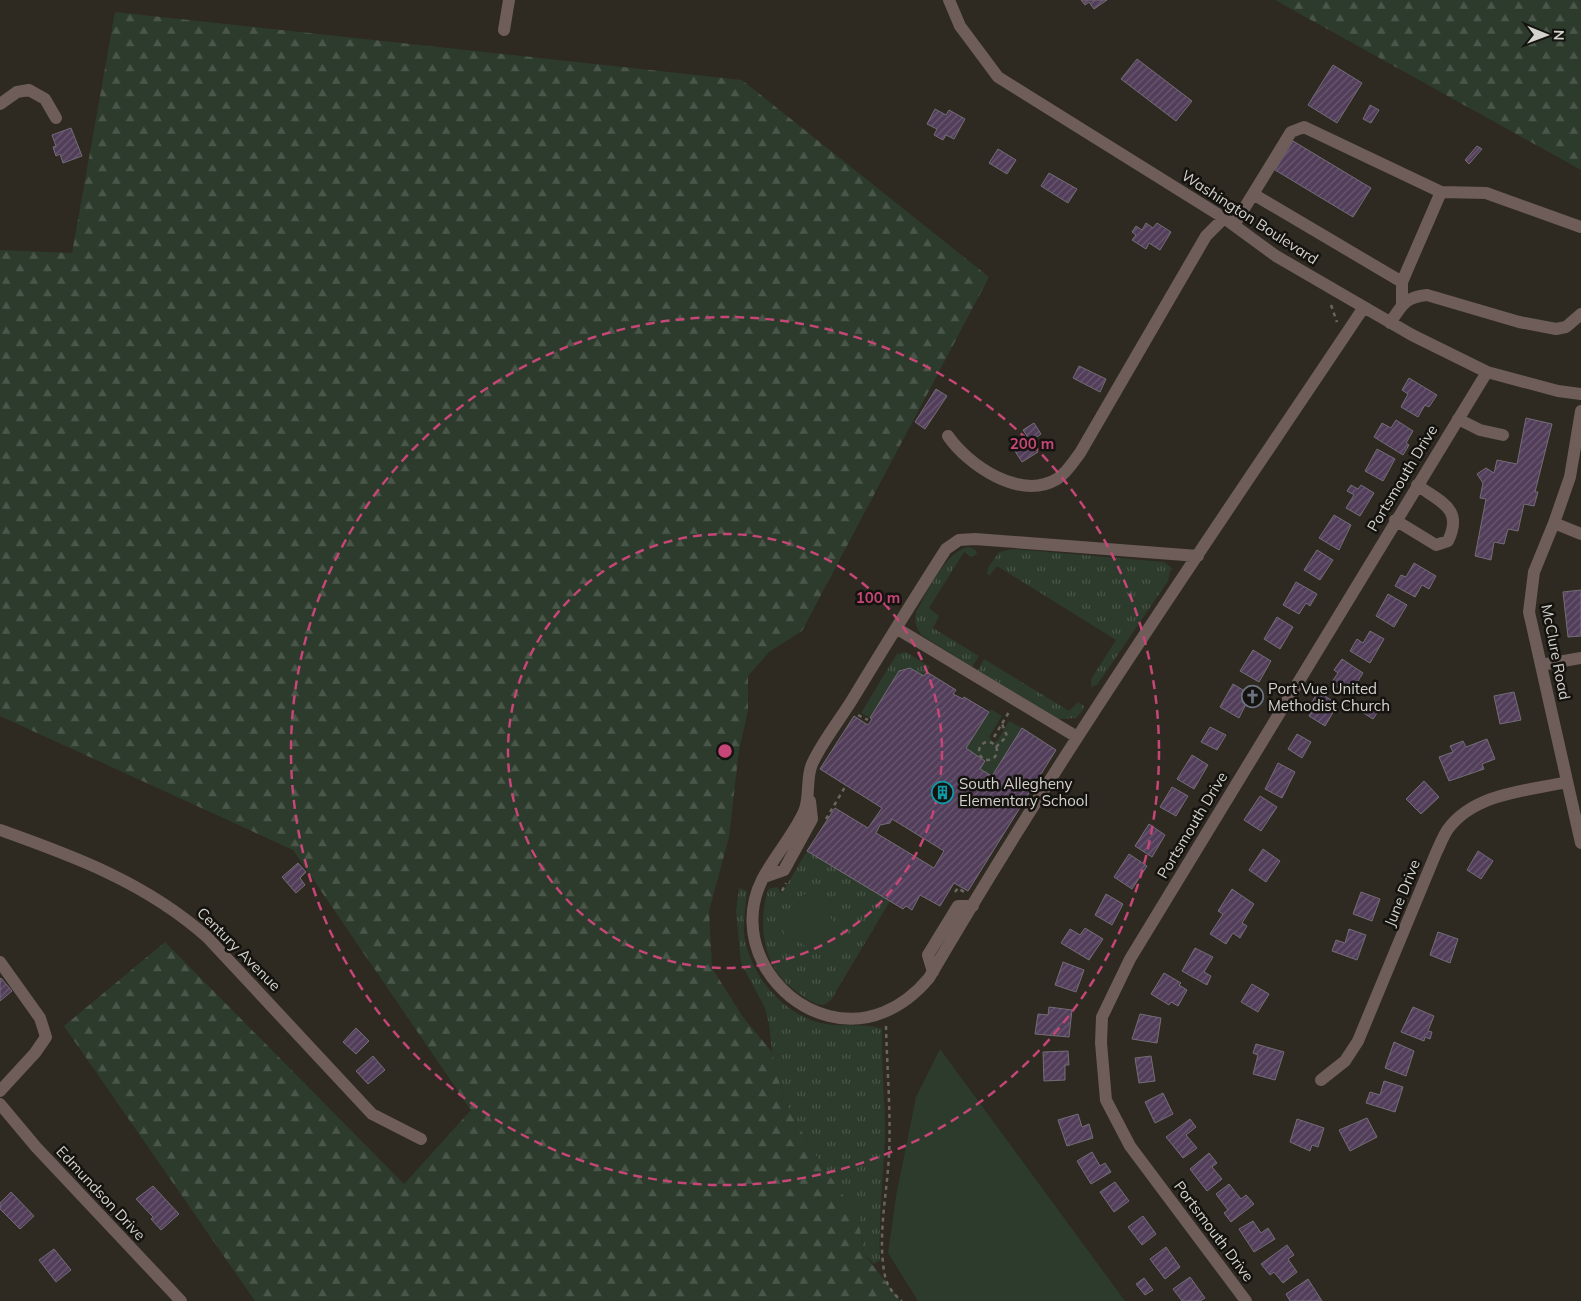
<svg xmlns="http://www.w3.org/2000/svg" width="1581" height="1301" font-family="Mulish,sans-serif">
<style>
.grass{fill:url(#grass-tufts)}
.forest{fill:url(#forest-firs)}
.green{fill:#2c3b2b}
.building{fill:url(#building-hatch);stroke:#746d77;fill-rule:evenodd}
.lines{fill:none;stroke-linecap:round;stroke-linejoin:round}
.path{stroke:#69665e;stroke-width:2.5;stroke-dasharray:4 4;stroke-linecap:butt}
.minor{stroke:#6e5d58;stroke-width:12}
.ring{fill:none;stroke:#c64677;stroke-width:2.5;stroke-dasharray:9 6}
.labels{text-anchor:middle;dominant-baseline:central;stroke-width:5;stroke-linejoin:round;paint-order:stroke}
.street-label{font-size:15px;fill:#d4d2cc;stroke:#15130f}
.poi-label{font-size:15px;fill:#d4d2cc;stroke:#15130f;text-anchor:start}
.centre{fill:#c64677;stroke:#15130f;stroke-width:2.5}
.ring-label{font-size:15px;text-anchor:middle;font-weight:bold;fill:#c64677;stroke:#15130f;stroke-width:5;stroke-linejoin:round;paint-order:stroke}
</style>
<defs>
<pattern id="grass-tufts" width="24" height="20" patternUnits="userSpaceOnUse" patternTransform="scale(1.25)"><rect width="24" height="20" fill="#2c3b2b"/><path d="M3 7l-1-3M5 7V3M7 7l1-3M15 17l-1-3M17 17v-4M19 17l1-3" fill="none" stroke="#4a5649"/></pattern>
<pattern id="forest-firs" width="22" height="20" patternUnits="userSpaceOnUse" patternTransform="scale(1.25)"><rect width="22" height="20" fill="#2c3b2b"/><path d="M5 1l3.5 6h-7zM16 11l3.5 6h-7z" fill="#4a5649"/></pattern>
<pattern id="building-hatch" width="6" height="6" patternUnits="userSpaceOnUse" patternTransform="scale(1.25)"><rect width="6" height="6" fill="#523e5a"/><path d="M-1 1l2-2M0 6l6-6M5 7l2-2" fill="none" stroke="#6a5970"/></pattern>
</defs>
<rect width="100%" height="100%" fill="#2e2a21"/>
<path class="grass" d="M969,547L976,550L977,554L972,557L964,552L929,608L939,616L933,628L979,656L972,667L923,636C916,630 914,621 916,612C927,593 946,550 969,547Z
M1013,549L1164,562L1173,569L1170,571L1168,581L1097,685L1091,687V679L1116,640L997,566L990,575L987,574L988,568L999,552Z
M906,652L930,667L924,676L910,668L902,669L896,676L887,670L897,654Z
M984,659L1069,711L1078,702L1084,706L1083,710L1076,718L1058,719L978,670Z
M807,851L890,901L831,1000L824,1005C815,1005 807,999 800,994C763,971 757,927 768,889L777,887L782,893Z
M739,888L747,891C746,905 743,920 744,933C749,975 784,1017 826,1024C843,1027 868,1023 882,1029C881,1064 885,1098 885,1133C884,1175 878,1217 880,1260L874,1264L863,1253L859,1218L810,1147L783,1097L772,1052L769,1023L764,1006L741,963L736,911Z"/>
<path class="forest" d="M1275,0H1581V170Z
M115,12L742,80L989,277L802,631L769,652L748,676V711L739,750L729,837L709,911L712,968L743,1017L772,1052L783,1097L810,1147L859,1218L863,1253L901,1301H255L64,1026L165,942L404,1184L471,1110L293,850L0,716V250L72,253Z"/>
<path class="green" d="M887,670L896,676L870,718L861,713Z
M991,709L1002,716L989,737L993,742L997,741L1009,721L1022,728L992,776L980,769L985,760L966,748Z
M804,894L822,904L837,928L849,938L833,963L783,932L792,912Z
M940,1049L1125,1301H918L888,1253L896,1196L916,1097Z"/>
<path class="building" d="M1081,0H1107L1094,9L1089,2L1085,5Z
M1137,59L1192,101L1176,121L1121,79Z
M1333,65L1362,83L1337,123L1308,105Z
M1370,105L1379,110L1371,123L1363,119Z
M935,109L946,115L949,110L965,119L954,139L946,135L943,140L934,135L937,129L927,124Z
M71,128L82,156L63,163L60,154L56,156L53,147L56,146L52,135Z
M1293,141L1371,188L1353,217L1275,170Z
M1477,146L1482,149L1469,164L1465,160Z
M998,149L1016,160L1007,174L989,163Z
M1049,173L1077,189L1068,203L1041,186Z
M1146,223L1153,228L1157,223L1171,232L1160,250L1149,243L1146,249L1132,240L1136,235L1132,232L1136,226L1142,230Z
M1079,366L1106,379L1100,392L1073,378Z
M1409,378L1437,395L1429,407L1425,405L1418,417L1401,407L1408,394L1402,390Z
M936,389L947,396L925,429L915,422Z
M1526,418L1552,424L1535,492H1538L1534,506L1524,504L1518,531L1508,529L1504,544L1494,542L1491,560L1475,556L1486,499L1480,498L1483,483L1477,474L1486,468L1494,473L1497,460L1517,464Z
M1396,420L1413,431L1406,443L1409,445L1403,455L1374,437L1382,423L1391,428Z
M1034,423L1041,434L1031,441L1038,452L1022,462L1011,445L1027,436L1023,430Z
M1377,449L1395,459L1383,481L1365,471Z
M1351,485L1358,489L1361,485L1374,493L1360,516L1346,508L1354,495L1347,491Z
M1334,515L1351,525L1339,550L1319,538Z
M1317,550L1333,560L1320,580L1304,570Z
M1414,563L1436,576L1429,589L1422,585L1415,597L1395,586L1401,575L1406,577Z
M1296,582L1317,594L1310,606L1306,603L1299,614L1283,605Z
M1581,590V636L1568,637L1563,592Z
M1388,594L1407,605L1394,627L1376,616Z
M1277,617L1293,627L1280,649L1264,639Z
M1370,631L1384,639L1370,663L1350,651L1357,639L1363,643Z
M1253,650L1271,661L1259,682L1240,671Z
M1342,659L1363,673L1349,695L1331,683L1338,673L1334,670Z
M910,668L924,676L927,672L956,690L953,694L963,699L964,697L989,712L966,748L985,761L980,769L992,776L1022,728L1056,750L968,891L954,883L940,906L920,895L912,910L906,906L903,909L807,851L835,808L868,828L882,808L820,769L854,716L868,725L872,719L870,718L899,671ZM892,819L944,851L934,868L876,833L880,825L890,823Z
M1233,684L1248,693L1243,703L1246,704L1239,718L1220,707Z
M1318,692L1338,704L1325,726L1309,716L1316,704L1312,702Z
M1514,692L1521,720L1500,724L1494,696Z
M1368,703L1379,710L1373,719L1362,712Z
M1210,727L1226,735L1217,750L1201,742Z
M1297,734L1311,742L1302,758L1288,749Z
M1487,739L1495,759L1482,764L1484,769L1449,781L1439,757L1453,752L1450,746L1463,741L1466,747Z
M1192,755L1208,765L1194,789L1177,779Z
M1278,763L1295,772L1282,798L1265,789Z
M1424,781L1439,797L1421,814L1406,799Z
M1172,787L1188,796L1176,816L1160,807Z
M1260,796L1277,807L1261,831L1244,820Z
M1149,824L1165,835L1152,857L1135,846Z
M1263,849L1280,861L1266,882L1249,870Z
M1478,851L1493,861L1481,879L1467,870Z
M1129,854L1147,866L1132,889L1114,877Z
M298,863L306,872L300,878L305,885L296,893L282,877Z
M1232,889L1254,904L1242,923L1247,926L1240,938L1233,933L1226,944L1210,934L1223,914L1218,911Z
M1361,892L1380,899L1372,921L1353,914Z
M1106,894L1123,904L1112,925L1095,915Z
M1085,928L1103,939L1089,960L1061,943L1070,929L1080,935Z
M1349,929L1366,935L1357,960L1332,951L1336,940L1345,943Z
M1438,932L1458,939L1450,963L1430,955Z
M1195,948L1213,957L1204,972L1211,976L1207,985L1182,971Z
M1063,962L1084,970L1076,992L1055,985Z
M1164,973L1181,983L1179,985L1187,990L1178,1006L1171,1002L1169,1005L1151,994Z
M1,978L12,991L0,1001V979Z
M1252,984L1269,994L1258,1012L1241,1002Z
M1049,1007L1072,1010L1069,1037L1035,1034L1038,1014L1048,1015Z
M1413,1007L1434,1016L1428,1031L1432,1032L1430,1039L1425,1037L1424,1041L1401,1032Z
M1140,1014L1161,1018L1157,1043L1132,1039Z
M356,1028L369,1041L356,1054L343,1042Z
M1394,1042L1414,1051L1406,1076L1385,1068Z
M1256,1044L1284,1052L1275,1080L1253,1074L1258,1055L1253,1053Z
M1068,1051L1069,1065H1065V1080L1044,1081L1043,1052Z
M373,1056L385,1070L368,1084L356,1071Z
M1151,1056L1155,1081L1139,1083L1135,1058Z
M1384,1081L1403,1087L1395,1112L1366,1103L1370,1092L1380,1095Z
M1163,1093L1173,1114L1155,1123L1145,1102Z
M1078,1114L1082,1127L1089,1124L1093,1138L1067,1146L1058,1120Z
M1367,1118L1377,1137L1350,1151L1339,1130Z
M1190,1119L1196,1127L1186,1135L1197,1148L1183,1158L1166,1137Z
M1297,1119L1324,1128L1318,1147L1312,1145L1310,1151L1290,1142Z
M1092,1152L1100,1166L1105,1163L1111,1172L1091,1184L1077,1161Z
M1209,1153L1217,1163L1212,1167L1222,1179L1207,1191L1190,1169Z
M1115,1182L1129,1201L1114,1212L1100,1192Z
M1229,1184L1241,1199L1246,1195L1254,1204L1231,1222L1224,1213L1228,1210L1216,1194Z
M153,1186L179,1214L161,1230L151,1219L153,1217L136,1199Z
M11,1192L34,1216L20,1229L0,1209V1203Z
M1143,1216L1156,1234L1142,1245L1128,1227Z
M1253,1221L1261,1233L1268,1228L1275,1239L1254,1252L1239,1229Z
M1287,1245L1294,1255L1288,1259L1297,1272L1283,1283L1274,1272L1270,1275L1261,1264Z
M1166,1247L1180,1267L1165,1279L1150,1259Z
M54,1249L71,1270L56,1282L39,1260Z
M1190,1277L1205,1298L1200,1301H1182L1173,1289Z
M1144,1278L1153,1290L1145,1295L1136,1284Z
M1308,1279L1322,1301H1290L1286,1294Z"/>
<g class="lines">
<path class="path" d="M1331,305L1337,322
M858,715L868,720
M994,737L1009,712
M979 751a9 9 0 1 1 18 0a9 9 0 1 1-18 0Z
M996,747L1007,736L1002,724
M826,819L845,787
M782,891L786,883
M955,892L958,888L964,892
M886,1026C887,1069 891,1112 889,1155C887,1195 877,1237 885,1276C887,1286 894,1295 902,1301"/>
<path class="minor" d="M949,0L960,26L998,77L1224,218L1276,256L1412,335L1487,372L1558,391L1581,394
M504,30L509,0
M0,104L17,92L29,90L45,99L56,118
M1253,194L1402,282
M1234,225L1291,132L1304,127L1441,192L1486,193L1581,227
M1402,305V282L1441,192
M1390,323C1402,305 1405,297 1427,295L1519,322L1556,329L1566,327L1581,314
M1581,411L1570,477L1554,523L1534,572L1529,612L1581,843
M1458,419L1480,430L1503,435
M948,436C968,465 1020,501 1057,479C1067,473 1073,462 1080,453L1206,236L1224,218
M1395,520L1436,545L1448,541C1464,508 1440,502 1417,485
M1554,523L1581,534
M1198,556L975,539L959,540L946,549C914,599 883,649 852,700C839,721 822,742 812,764C806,778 810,794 805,809C798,829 773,858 762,880C734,936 771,1001 829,1016C868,1026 904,1008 929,978C1063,748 1216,529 1364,307
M896,628L1077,737
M1541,665L1581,658
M0,830C76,857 146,883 207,937L372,1114L421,1139
M764,877L784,870L812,819L810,801
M0,962L40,1018L46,1037L35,1053L0,1091
M933,972L928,955L958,906H973
M1321,1080L1345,1061L1358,1041L1436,853C1440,845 1443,836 1448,829C1475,793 1526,791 1567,782
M0,1104L36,1147L181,1301
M1246,1301L1130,1146L1106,1100L1101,1043L1102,1017L1130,959L1487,372"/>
</g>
<g class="ring">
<circle cx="725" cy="751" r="217"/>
<circle cx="725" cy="751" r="434"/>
</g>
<defs>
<symbol id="church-ring" viewBox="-11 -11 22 22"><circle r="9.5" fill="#15130f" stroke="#6b7280" stroke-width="1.5"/><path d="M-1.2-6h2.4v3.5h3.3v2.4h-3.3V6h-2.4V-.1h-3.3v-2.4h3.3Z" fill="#6b7280"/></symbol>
<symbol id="building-ring" viewBox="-11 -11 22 22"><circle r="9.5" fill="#15130f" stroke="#0f9aa8" stroke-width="1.5"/><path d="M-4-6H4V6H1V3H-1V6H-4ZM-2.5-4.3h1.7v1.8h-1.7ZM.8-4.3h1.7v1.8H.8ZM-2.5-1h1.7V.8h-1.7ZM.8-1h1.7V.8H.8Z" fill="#0f9aa8"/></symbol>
</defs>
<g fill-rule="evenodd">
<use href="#church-ring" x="1240" y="684" width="25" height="25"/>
<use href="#building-ring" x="930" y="780" width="25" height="25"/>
</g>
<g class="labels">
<g class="street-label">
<text transform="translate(1250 217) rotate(33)">Washington Boulevard</text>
<text transform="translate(1402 478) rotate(-59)">Portsmouth Drive</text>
<text transform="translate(1556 652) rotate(79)">McClure Road</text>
<text transform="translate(1192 825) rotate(-59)">Portsmouth Drive</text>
<text transform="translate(1402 893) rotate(-68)">June Drive</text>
<text transform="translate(239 949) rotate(45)">Century Avenue</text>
<text transform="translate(101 1193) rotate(47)">Edmundson Drive</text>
<text transform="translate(1214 1231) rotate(53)">Portsmouth Drive</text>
</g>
<g class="poi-label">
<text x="1268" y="688">Port Vue United<tspan x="1268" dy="17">Methodist Church</tspan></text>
<text x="959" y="783">South Allegheny<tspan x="959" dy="17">Elementary School</tspan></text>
</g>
</g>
<circle cx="725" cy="751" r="8" class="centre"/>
<g class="ring-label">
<text x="1032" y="449">200 m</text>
<text x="878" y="603">100 m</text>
</g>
<g transform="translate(1546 35) rotate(91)" stroke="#15130f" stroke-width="4" paint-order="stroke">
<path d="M0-4L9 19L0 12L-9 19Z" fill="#d4d2cc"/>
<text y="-8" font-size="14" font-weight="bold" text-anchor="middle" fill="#d4d2cc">N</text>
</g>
</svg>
